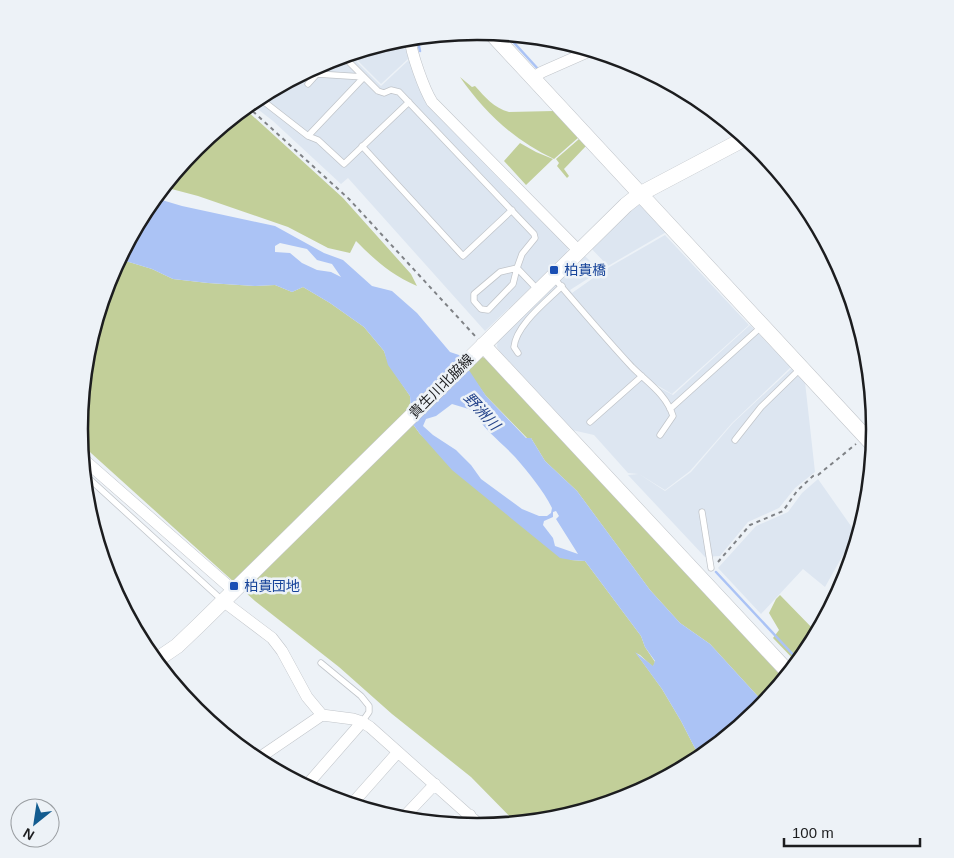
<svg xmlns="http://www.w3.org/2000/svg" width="954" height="858" font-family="Helvetica,'Noto Sans JP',sans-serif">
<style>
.built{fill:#dde6f1}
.green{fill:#c2cf99}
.water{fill:#abc3f5;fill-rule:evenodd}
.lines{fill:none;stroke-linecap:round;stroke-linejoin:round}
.stream{stroke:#abc3f5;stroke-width:2.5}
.lane-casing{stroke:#c1c5ca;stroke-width:7}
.street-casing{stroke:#c1c5ca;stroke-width:12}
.secondary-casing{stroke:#c1c5ca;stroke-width:16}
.path{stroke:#7f8286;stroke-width:2;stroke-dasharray:4 4;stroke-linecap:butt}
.lane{stroke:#fff;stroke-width:5.5}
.street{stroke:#fff;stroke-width:11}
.secondary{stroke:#fff;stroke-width:15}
.transit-dot{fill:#1a4fb4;stroke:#edf2f7;stroke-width:2}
.labels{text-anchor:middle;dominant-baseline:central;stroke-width:5;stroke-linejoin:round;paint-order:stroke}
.transit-label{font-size:14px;fill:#164399;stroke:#edf2f7;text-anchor:start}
.street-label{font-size:14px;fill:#1c1d1f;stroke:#edf2f7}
.water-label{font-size:15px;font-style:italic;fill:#234289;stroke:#edf2f7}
.rim{fill:none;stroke:#1c1d1f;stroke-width:2.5}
</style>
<rect width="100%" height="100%" fill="#edf2f7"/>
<path class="built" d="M405,38L410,57L381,84L351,54Z
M349,54L381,86L411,58L423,96L568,245V249L565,255L485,331L348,178L341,184L273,121L250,103L256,98L325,61Z
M636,204L641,205L668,231L608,266L588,245Z
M665,235L749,325L672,394L655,384L640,372L654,385L673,395L750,325L791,367L732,423L690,471L665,490L639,474L665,491L691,472L733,423L792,368L805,382L815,472L795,488L779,508L748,522L720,556L705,557L628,475L638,474L628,473L594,435L572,430L509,365L497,347L498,335L584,255L600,271L570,290L572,293L606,269Z
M818,479L858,536L857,539L847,548L825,587L803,569L761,614L718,568L756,526L788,512L802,493Z"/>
<path class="green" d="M460,77L472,87L475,86C485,97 494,108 509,112L554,111L579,137L554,159C515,141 484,112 460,77Z
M244,108L343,198L411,274L417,286C390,274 377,262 356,241L350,253L328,248L288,227L198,196L164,187L196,148Z
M579,139L586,146L564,169L569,176L567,178L557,166L559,163L556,159Z
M520,143L536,152L553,159L526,185L504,161Z
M119,259L152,269L173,279L208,283L255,286L275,285L292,292L303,287L330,303L364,327L384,351L389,365L410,396L412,423L420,434L571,560L585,561L641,636L645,647L655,662L653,667L640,655L636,653L662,689L681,721L700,758L629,797L554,819L516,823L471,777L392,714L339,667L255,601L81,444L79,429L87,351L110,277Z
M482,357L489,359L784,679L764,703L710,644L680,623L650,590L577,491L545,461L531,438H527L486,396L466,368Z
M780,595L817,633L808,650L797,663L773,638L779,630L769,613L776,599Z"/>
<path class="water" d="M155,198L182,206L275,226L324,253L343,260L372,286L392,291L417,313L450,352L459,355L486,396L526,438H531L545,461L577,491L650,590L680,623L710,644L764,703L758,710L700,758L681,721L662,689L635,652L653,666L655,661L645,647L641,636L585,561L571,560L560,558L452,470L420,434L412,423L410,396L388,365L384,351L364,327L330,303L303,287L292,292L275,285L255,286L208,283L173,279L152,269L119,259L146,208ZM280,243L307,249L317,260L332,264L341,277L331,272L317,270L302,263L290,253L275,252V246ZM452,404L472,410C483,429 500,441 515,457C528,472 543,490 552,508L551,513L547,516H539L522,509L481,479L471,465L456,450L433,435L423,426L426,419L436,416ZM556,511L559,516L556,519L578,554L555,546L553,538L543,525L544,521L553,517V512Z"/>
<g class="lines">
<path class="stream" d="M506,34L538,69
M417,37L420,51
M716,572L799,661"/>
<defs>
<path id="lane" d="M343,56L378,91L384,93L391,90L399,92L534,234L535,238L522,254L517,268L513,284L488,310L481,309L474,301V294L500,272L517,268
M308,84L317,74L364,77
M258,97L308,136L318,140L344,164L409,102
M308,136L364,77
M362,146L463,256L512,210
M517,268L538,290
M553,277C579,307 605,338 632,367C648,383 666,394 673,416L660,435
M518,353L514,347C516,325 546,302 562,286
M670,409L761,327
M590,422L642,376
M735,440L761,407L800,369
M84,474L223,601
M702,512L711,568
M321,663L361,696L369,706V712L362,722"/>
<path id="street" d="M410,38C411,53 424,89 432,102L578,250
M532,78L542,72L592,50
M863,434L874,425
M82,458L234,591
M223,601L272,638L282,651L307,697L322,715
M256,760L322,715L353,719L362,722L370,727L481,826
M306,786L362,722
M351,805L398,752
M402,819L435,784
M461,825L470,815"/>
<path id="secondary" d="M491,33L873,445
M483,345L789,673
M155,661L177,646L198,626L626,205L640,194L746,138"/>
</defs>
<use href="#lane" class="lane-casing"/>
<use href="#street" class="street-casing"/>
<use href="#secondary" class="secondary-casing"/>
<path class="path" d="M247,106L349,199L476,337
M718,562L750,525L783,511L797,491L813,476L818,475L856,444"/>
<use href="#lane" class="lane"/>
<use href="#street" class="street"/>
<use href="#secondary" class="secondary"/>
</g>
<g class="transit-dot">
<rect x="549" y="265" width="10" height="10" rx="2.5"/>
<rect x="229" y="581" width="10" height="10" rx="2.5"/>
</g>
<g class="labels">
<g class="transit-label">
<text x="564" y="270">柏貴橋</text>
<text x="244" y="586">柏貴団地</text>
</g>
<g class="street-label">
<text transform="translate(441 386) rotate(-45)">貴生川北脇線</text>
</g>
<g class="water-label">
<text transform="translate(482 411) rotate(47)">野洲川</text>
</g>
</g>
<path d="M0 0H954V858H0ZM88 429a389 389 0 1 1 778 0a389 389 0 1 1-778 0Z" fill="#edf2f7" fill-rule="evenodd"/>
<path class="rim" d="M88 429a389 389 0 1 1 778 0a389 389 0 1 1-778 0Z"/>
<g transform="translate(35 823) rotate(210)"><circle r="24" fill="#edf2f7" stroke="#999da1"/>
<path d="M0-4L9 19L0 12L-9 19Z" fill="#135c90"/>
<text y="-8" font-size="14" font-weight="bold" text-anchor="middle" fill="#1c1d1f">N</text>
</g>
<path d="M784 838v8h136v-8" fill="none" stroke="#1c1d1f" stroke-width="2.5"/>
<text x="792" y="838" font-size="15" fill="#1c1d1f" stroke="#edf2f7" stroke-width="4" paint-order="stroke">100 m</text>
</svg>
